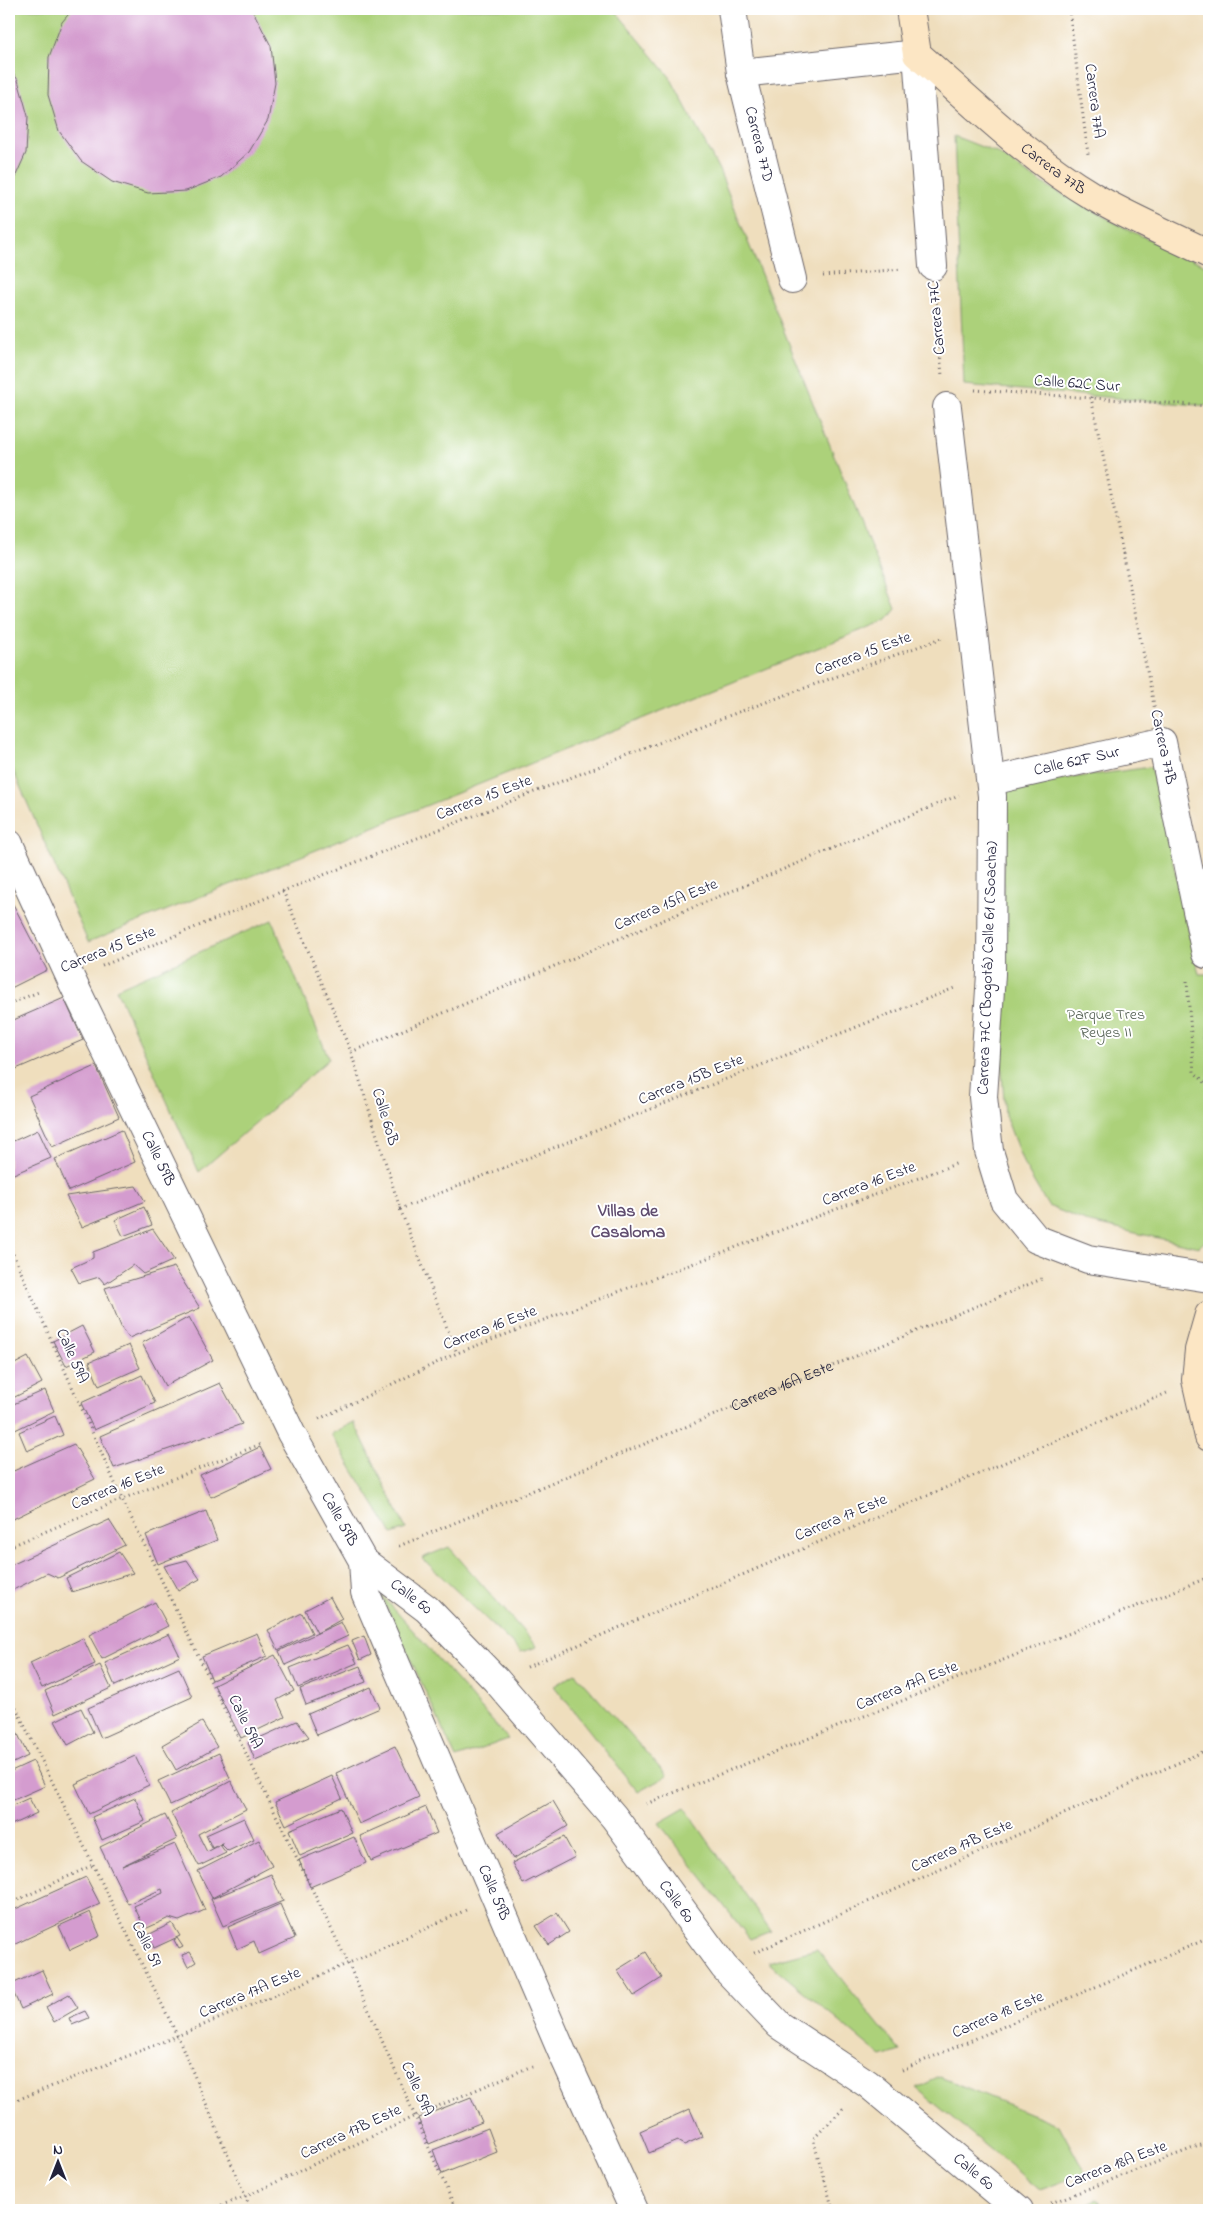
<svg xmlns="http://www.w3.org/2000/svg" width="1218" height="2219" font-family="'Indie Flower',sans-serif">
<style>
.green{fill:#acd17a;stroke:#677a5a}
.building{fill:#d49ccf}
.lines{fill:none;stroke-linecap:round;stroke-linejoin:round}
.street-casing{stroke:#6a6468;stroke-width:30}
.secondary-casing{stroke:#6a6468;stroke-width:30}
.path{stroke:#6a6468;stroke-width:3;stroke-dasharray:1 4;stroke-linecap:butt}
.street{stroke:#fff;stroke-width:28}
.secondary{stroke:#fce6c4;stroke-width:28}
.labels{text-anchor:middle;dominant-baseline:central;stroke-width:4;stroke-linejoin:round;paint-order:stroke}
.street-label{font-size:16px;fill:#22223b;stroke:#fff}
.park-label{font-size:16px;fill:#525f51;stroke:#fff}
.neighbourhood-label{font-size:18px;font-weight:bold;fill:#604d6f;stroke:#fff}
</style>
<rect width="100%" height="100%" fill="#fff"/>
<filter id="ink" filterUnits="userSpaceOnUse"><feTurbulence type="fractalNoise" baseFrequency=".02" numOctaves="2"/><feDisplacementMap in="SourceGraphic" scale="10" xChannelSelector="R" yChannelSelector="G"/><feConvolveMatrix kernelMatrix="1 2 1 2 8 2 1 2 1" color-interpolation-filters="sRGB"/></filter>
<filter id="wash" filterUnits="userSpaceOnUse"><feTurbulence type="fractalNoise" baseFrequency=".0096" numOctaves="4" result="noise"/><feDisplacementMap in="SourceGraphic" scale="20" xChannelSelector="R" yChannelSelector="G"/><feGaussianBlur stdDeviation="1.12" result="paint"/><feColorMatrix in="noise" values="0 0 0 0 0 0 0 0 0 0 0 0 0 0 0 0 0 1.4 0 .05"/><feComposite in="paint" operator="in"/></filter>
<g filter="url(#wash)">
<rect width="100%" height="100%" fill="#efdebd"/>
<path class="green" d="M9,9H614L670,77L719,170L896,609L887,620L88,942L9,761Z
M954,136L997,153L1040,182L1129,230L1209,267V406L964,385Z
M1151,767L1199,974H1209V1237L1199,1247L1090,1223L1048,1206L1024,1165L1005,1115L1002,1073L1004,787Z
M272,920L329,1059L199,1172L116,989Z
M354,1422L406,1529L392,1534L331,1434Z
M449,1547L537,1647L521,1652L422,1558Z
M380,1593L508,1739L456,1758Z
M575,1673L667,1776L638,1792L554,1686Z
M685,1808L771,1931L750,1939L659,1823Z
M817,1949L900,2051L882,2057L768,1962Z
M940,2077L1059,2125L1085,2173L1040,2190L916,2088Z
M1098,2199L1105,2210H1076Z"/>
<g id="blocks">
<path class="building" d="M73,9H250L254,13L271,46L275,83L268,120L249,152L221,177L186,191L148,193L112,182L81,161L59,131L48,95L49,57L62,22Z
M9,67L18,80L28,116L26,153L9,191Z
M13,904L47,970L9,989V906Z
M64,998L83,1040L16,1069L9,1053V1022Z
M96,1066L119,1117L52,1147L29,1096Z
M38,1130L51,1158L9,1176V1143Z
M122,1130L135,1162L69,1191L55,1159Z
M136,1186L145,1201L82,1227L66,1196Z
M144,1207L152,1225L123,1236L115,1220Z
M153,1229L174,1260L143,1274L133,1265L105,1284L99,1277L79,1283L71,1268L93,1258V1252Z
M174,1267L200,1308L129,1338L122,1329L105,1288Z
M189,1317L213,1360L165,1386L142,1343Z
M82,1326L95,1352L66,1366L53,1341Z
M129,1345L140,1368L99,1386L89,1362Z
M28,1357L42,1383L9,1400V1367Z
M142,1375L155,1403L94,1430L81,1403Z
M220,1383L242,1424L114,1468L100,1436Z
M45,1390L54,1411L9,1433V1406Z
M55,1416L63,1435L27,1451L19,1432Z
M74,1444L95,1479L9,1521V1473Z
M260,1447L271,1469L211,1497L200,1475Z
M206,1511L217,1540L158,1564L146,1535Z
M109,1520L125,1545L58,1578L47,1573L9,1592V1566Z
M119,1552L133,1573L72,1592L66,1578Z
M187,1560L200,1579L178,1591L164,1566Z
M330,1597L342,1619L317,1633L305,1610Z
M155,1602L168,1626L102,1659L89,1635Z
M302,1613L312,1633L278,1650L268,1630Z
M341,1622L348,1636L285,1665L279,1651Z
M257,1633L267,1656L212,1680L202,1656Z
M169,1634L180,1656L115,1686L105,1663Z
M364,1636L371,1655L360,1660L352,1641Z
M83,1638L95,1664L42,1688L30,1663Z
M348,1645L357,1663L298,1688L290,1668Z
M275,1655L294,1691L277,1700L285,1717L241,1738L214,1685Z
M100,1665L111,1688L55,1714L45,1691Z
M360,1666L366,1682L306,1705L300,1689Z
M179,1668L192,1697L101,1738L88,1708Z
M371,1687L380,1708L317,1735L308,1714Z
M81,1708L93,1732L68,1745L55,1721Z
M297,1721L309,1737L255,1760L248,1743Z
M202,1722L217,1747L176,1770L162,1745Z
M17,1732L28,1756L9,1765V1736Z
M395,1746L419,1797L359,1824L336,1773Z
M219,1753L230,1778L170,1805L158,1781Z
M135,1756L149,1785L89,1814L75,1784Z
M33,1761L45,1786L9,1802V1772Z
M332,1776L342,1798L286,1825L275,1802Z
M231,1781L246,1809L198,1834L207,1852L220,1845L226,1853L199,1866L171,1813Z
M29,1798L37,1813L9,1826V1807Z
M135,1798L145,1821L102,1840L92,1817Z
M553,1801L568,1826L513,1859L498,1833Z
M426,1807L437,1833L371,1861L360,1836Z
M341,1808L352,1833L300,1856L289,1830Z
M165,1815L177,1839L122,1866L175,1844L205,1910L179,1921L169,1918L145,1929L134,1906L163,1893L162,1889L128,1904L100,1847Z
M244,1818L254,1839L228,1851L221,1844L223,1843L212,1848L206,1835Z
M354,1837L366,1863L310,1887L299,1860Z
M564,1837L575,1857L523,1884L512,1863Z
M259,1840L272,1866L212,1898L198,1871Z
M271,1874L283,1901L223,1926L211,1899Z
M86,1877L100,1904L9,1947V1912Z
M280,1904L295,1938L259,1954L254,1941L237,1949L228,1927Z
M90,1912L100,1936L70,1950L59,1926Z
M557,1913L569,1932L549,1945L536,1926Z
M172,1923L180,1936L154,1948L148,1935Z
M177,1938L183,1947L179,1949L174,1940Z
M190,1952L196,1962L188,1967L182,1955Z
M646,1952L662,1978L634,1996L617,1970Z
M42,1970L53,1994L21,2009L10,1985Z
M69,1994L78,2008L54,2022L46,2007Z
M85,2011L89,2018L72,2025L69,2018Z
M471,2097L482,2122L429,2144L418,2118Z
M690,2109L702,2137L684,2145L677,2141L649,2153L640,2131Z
M488,2128L497,2152L442,2174L433,2150Z"/>
</g>
</g>
<g filter="url(#ink)">
<use href="#blocks" fill-opacity="0" stroke="#6a6468" stroke-width="1"/>
<g class="lines">
<defs>
<g id="street">
<path id="s2" d="M732,9L741,73L792,279"/>
<path d="M741,73L917,54L933,266"/>
<path d="M947,407L992,796L991,974L983,1097L989,1151L1004,1200L1036,1239L1088,1259L1209,1278"/>
<path id="s3" d="M991,781L1162,742L1206,954H1209"/>
<path id="s4" d="M9,844L71,979L291,1433L363,1561L365,1592L562,2052L634,2210"/>
<path id="s5" d="M363,1561L427,1609L496,1680L614,1817L724,1967L779,2025L868,2084L1019,2210"/>
</g>
<g id="secondary">
<path id="s6" d="M910,9L917,54C973,103 1028,158 1094,197C1130,218 1171,235 1209,254"/>
<path d="M1209,1315L1199,1350L1196,1380L1209,1437"/>
</g>
</defs>
<use href="#street" class="street-casing"/>
<use href="#secondary" class="secondary-casing"/>
<g class="path">
<path d="M1069,9L1088,154"/>
<path d="M823,276L902,269"/>
<path d="M936,298L942,376"/>
<path d="M975,390L1209,406"/>
<path d="M1091,397L1155,710"/>
<path d="M283,891L351,1052L400,1209L457,1353"/>
<path d="M102,966L283,891L717,720L942,638"/>
<path d="M1187,981L1194,1072L1209,1086"/>
<path d="M9,1004L41,991"/>
<path d="M351,1052L959,795"/>
<path d="M400,1209L957,987"/>
<path d="M9,1245L122,1499L349,1965L456,2210"/>
<path d="M319,1419L457,1353L958,1163"/>
<path id="s1" d="M399,1546L1044,1278"/>
<path d="M9,1547L122,1499L261,1444"/>
<path d="M527,1667L1167,1393"/>
<path d="M9,1694L178,2037L251,2210"/>
<path d="M646,1804L1209,1577"/>
<path d="M9,1904L93,1865"/>
<path d="M754,1953L1209,1749"/>
<path d="M902,2070L1209,1938"/>
<path d="M9,2103C163,2043 316,1980 466,1910"/>
<path d="M1051,2203L1209,2142"/>
<path d="M207,2210L245,2197L415,2116L532,2066"/>
<path d="M833,2210L813,2139L845,2107"/>
</g>
<use href="#street" class="street"/>
<use href="#secondary" class="secondary"/>
</g>
</g>
<g class="labels">
<g class="street-label">
<text transform="translate(1094 101) rotate(83)">Carrera 77A</text>
<text stroke="none"><textPath href="#s2" startOffset="138">Carrera 77D</textPath></text>
<text stroke="none"><textPath href="#s6" startOffset="224">Carrera 77B</textPath></text>
<text transform="translate(937 318) rotate(-95)">Carrera 77C</text>
<text transform="translate(1077 384) rotate(4)">Calle 62C Sur</text>
<text transform="translate(863 654) rotate(-20)">Carrera 15 Este</text>
<text transform="translate(1163 747) rotate(78)">Carrera 77B</text>
<text stroke="none"><textPath href="#s3" startOffset="88">Calle 62F Sur</textPath></text>
<text transform="translate(484 798) rotate(-21)">Carrera 15 Este</text>
<text transform="translate(666 905) rotate(-23)">Carrera 15A Este</text>
<text transform="translate(108 950) rotate(-22)">Carrera 15 Este</text>
<text transform="translate(988 968) rotate(-88)">Carrera 77C (Bogotá) Calle 61 (Soacha)</text>
<text transform="translate(691 1080) rotate(-22)">Carrera 15B Este</text>
<text transform="translate(385 1117) rotate(73)">Calle 60B</text>
<text stroke="none"><textPath href="#s4" startOffset="348">Calle 59B</textPath></text>
<text transform="translate(869 1184) rotate(-21)">Carrera 16 Este</text>
<text transform="translate(490 1328) rotate(-21)">Carrera 16 Este</text>
<text transform="translate(72 1356) rotate(66)">Calle 59A</text>
<text stroke="none"><textPath href="#s1" startOffset="415">Carrera 16A Este</textPath></text>
<text transform="translate(118 1487) rotate(-22)">Carrera 16 Este</text>
<text transform="translate(841 1518) rotate(-23)">Carrera 17 Este</text>
<text stroke="none"><textPath href="#s4" startOffset="752">Calle 59B</textPath></text>
<text stroke="none"><textPath href="#s5" startOffset="60">Calle 60</textPath></text>
<text transform="translate(907 1686) rotate(-22)">Carrera 17A Este</text>
<text transform="translate(245 1722) rotate(64)">Calle 59A</text>
<text transform="translate(962 1846) rotate(-24)">Carrera 17B Este</text>
<text stroke="none"><textPath href="#s4" startOffset="1158">Calle 59B</textPath></text>
<text stroke="none"><textPath href="#s5" startOffset="465">Calle 60</textPath></text>
<text transform="translate(146 1944) rotate(64)">Calle 59</text>
<text transform="translate(250 1993) rotate(-23)">Carrera 17A Este</text>
<text transform="translate(998 2015) rotate(-23)">Carrera 18 Este</text>
<text transform="translate(417 2089) rotate(66)">Calle 59A</text>
<text transform="translate(351 2132) rotate(-25)">Carrera 17B Este</text>
<text transform="translate(1116 2165) rotate(-21)">Carrera 18A Este</text>
<text stroke="none"><textPath href="#s5" startOffset="870">Calle 60</textPath></text>
</g>
<g class="park-label">
<text x="1106" y="1015">Parque Tres<tspan x="1106" dy="18">Reyes II</tspan></text>
</g>
<g class="neighbourhood-label">
<text x="628" y="1212">Villas de<tspan x="628" dy="21">Casaloma</tspan></text>
</g>
</g>
<rect width="1218" height="2219" fill="none" stroke="#fff" stroke-width="30"/>
<g transform="translate(58 2162)" stroke="#ffffff" stroke-width="4" paint-order="stroke">
<path d="M0-4L9 19L0 12L-9 19Z" fill="#22223b"/>
<text y="-8" font-size="14" font-weight="bold" text-anchor="middle" fill="#22223b">N</text>
</g>
</svg>
